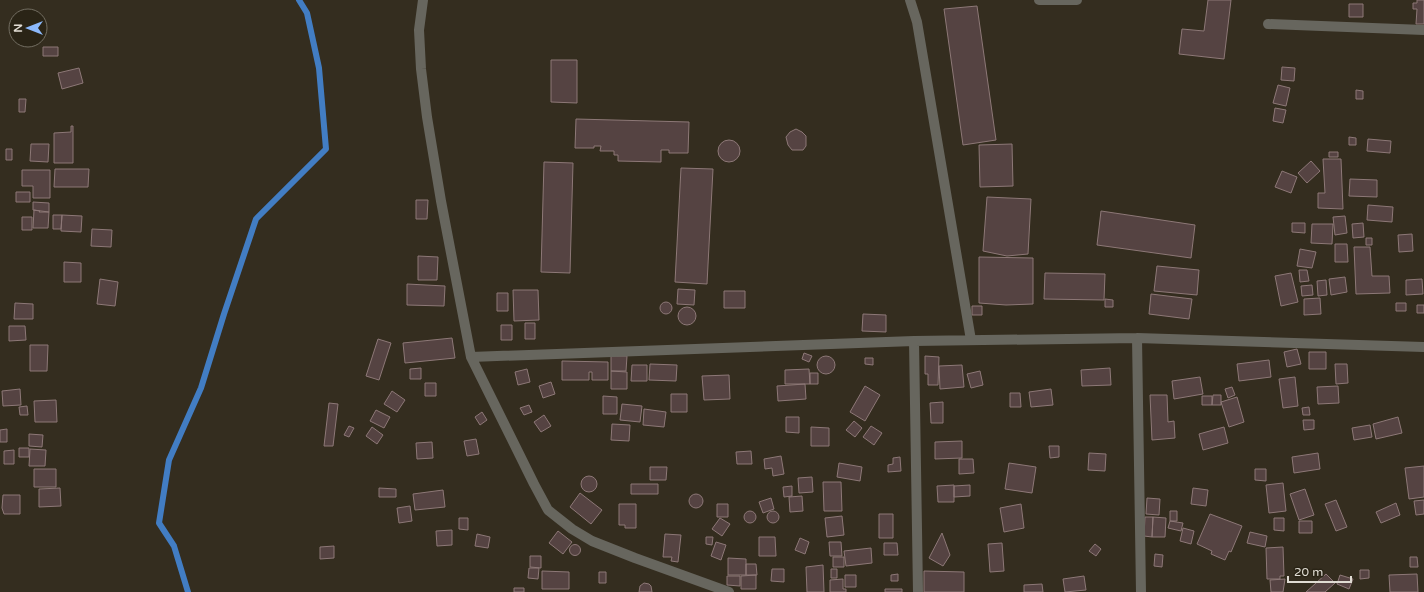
<svg xmlns="http://www.w3.org/2000/svg" width="1424" height="592" font-family="'Varela Round',sans-serif">
<style>
.lines{fill:none;stroke-linecap:round;stroke-linejoin:round}
.stream{stroke:#427dc3;stroke-width:6}
.building{fill:#554342;stroke:#8d7877}
.minor{stroke:#67665e;stroke-width:10}
</style>
<rect width="100%" height="100%" fill="#342d1f"/>
<g class="lines">
<path class="stream" d="M188,592L174,546L159,523L169,460L201,388L224,314L256,219L326,149L319,68L307,13L299,0"/>
</g>
<path class="building" d="M1208,0H1231L1224,59L1179,54L1182,29L1204,31Z
M1417,0H1424V24H1416L1417,9H1413V3H1417Z
M1349,4H1363V17H1349Z
M977,6L996,140L963,145L944,9Z
M43,47H58V56H43Z
M551,60H577V103L551,102Z
M1282,67L1295,68L1294,81L1281,80Z
M79,68L83,83L62,89L58,73Z
M1278,85L1290,88L1286,106L1273,103Z
M1356,90L1363,91V99H1356Z
M19,99H26L25,112H19Z
M1275,108L1286,110L1283,123L1273,121Z
M576,119L689,122L688,153H669V150H661V162L618,161V155H614V151H600L601,146H594V148H575Z
M71,126H73V163H54V133L71,132Z
M796,129L802,132L806,136V146L803,150H792L788,145L786,137L790,132Z
M1349,137L1356,138V145H1349Z
M1368,139L1391,141L1390,153L1367,151Z
M718 151a11 11 0 1 1 22 0a11 11 0 1 1-22 0Z
M31,144H49L48,162L30,161Z
M1012,144L1013,186L980,187L979,145Z
M6,149H12V160H6Z
M1329,152H1338V157H1329Z
M1323,159H1341L1343,209L1318,208V193H1325Z
M1311,161L1320,171L1307,183L1298,173Z
M544,162L573,163L570,273L541,272Z
M681,168L713,169L707,284L675,282Z
M55,169H89L88,187H54Z
M22,170H50V198H33V186H22Z
M1282,171L1297,177L1291,193L1275,187Z
M1350,179L1377,180V197L1349,196Z
M16,192H30V202H16Z
M987,197L1031,199L1028,254L1007,256L983,251Z
M416,200H428L427,219H416Z
M33,202L49,203V212L33,210Z
M1368,205L1393,207L1392,222L1367,220Z
M34,210L40,211L39,212H49L48,228H33Z
M1101,211L1195,225L1191,258L1097,245Z
M53,215H62L61,229H53Z
M62,215L82,216L81,232L61,231Z
M1345,216L1347,233L1335,235L1333,217Z
M22,217H32V230H22Z
M1292,223H1305V233L1292,232Z
M1363,223L1364,237L1353,238L1352,224Z
M1312,224H1333L1332,244L1311,243Z
M92,229L112,230L111,247L91,246Z
M1412,234L1413,251L1399,252L1398,235Z
M1366,238H1372V245H1366Z
M1335,244H1347L1348,262H1335Z
M1354,247H1370L1372,276H1389L1390,293L1356,294Z
M1300,249L1316,252L1312,268L1297,266Z
M418,256L438,257L437,280H418Z
M979,257L1033,258V304L1006,305L979,303Z
M64,262L81,263V282H64Z
M1157,266L1199,270L1197,295L1154,291Z
M1299,270H1307L1309,281L1300,282Z
M1045,273L1105,274L1104,300L1044,299Z
M1291,273L1298,302L1281,306L1275,276Z
M1345,277L1347,292L1331,295L1329,279Z
M100,279L118,282L115,306L97,304Z
M1422,279L1423,294L1406,295V280Z
M1326,280L1327,295L1318,296L1317,281Z
M407,284L445,286L444,306L407,305Z
M1312,285L1313,295L1302,296L1301,286Z
M678,289L695,290L694,305L677,304Z
M513,290H538L539,320L514,321Z
M724,291H745V308H724Z
M497,293H508V311H497Z
M1151,294L1192,299L1189,319L1149,314Z
M1320,298L1321,314L1304,315V299Z
M1105,299L1113,300V307H1105Z
M660 308a6 6 0 1 1 12 0a6 6 0 1 1-12 0Z
M15,303L33,304V319H14Z
M1396,303H1406V311H1396Z
M1417,305H1424V313H1417Z
M972,306H982V315H972Z
M678 316a9 9 0 1 1 18 0a9 9 0 1 1-18 0Z
M863,314L886,315V332L862,331Z
M525,323H535V339H525Z
M501,325H512V340H501Z
M9,326H25L26,340L9,341Z
M452,338L455,358L405,363L403,343Z
M378,339L391,343L379,380L366,376Z
M30,345H48L47,371H30Z
M1297,349L1301,364L1287,367L1284,352Z
M1309,352H1326V369H1309Z
M804,353L812,356L809,362L802,359Z
M611,356H627L626,371H611Z
M925,356L939,357L938,385H928V374H925Z
M817 365a9 9 0 1 1 18 0a9 9 0 1 1-18 0Z
M865,358H873V365L865,364Z
M1269,360L1271,377L1239,381L1237,364Z
M562,361L608,362V380H592V372H589V380H562Z
M650,364L677,365L676,381L649,380Z
M1335,364H1347L1348,383L1336,384Z
M632,365H647V381H631Z
M962,365L964,387L940,389L939,366Z
M421,368V379H410V369Z
M1110,368L1111,385L1082,386L1081,370Z
M527,369L530,382L518,385L515,372Z
M809,369L810,384H785V370Z
M611,371L627,372V389H611Z
M980,371L983,385L971,388L967,374Z
M810,373H818V384H810Z
M729,375L730,399L704,400L702,376Z
M1200,377L1203,394L1174,399L1172,381Z
M1295,377L1298,406L1283,408L1279,379Z
M551,382L555,394L543,398L539,386Z
M425,383H436V396H425Z
M805,384L806,399L778,401L777,386Z
M865,386L880,395L865,421L850,412Z
M1338,386L1339,403L1318,404L1317,387Z
M1232,387L1235,395L1228,398L1225,389Z
M20,389L21,405L3,406L2,391Z
M1051,389L1053,405L1031,407L1029,392Z
M392,391L405,400L397,412L384,404Z
M1010,393H1020L1021,407H1010Z
M671,394H687V412H671Z
M1150,395H1167L1168,422L1174,421L1175,438L1152,440Z
M1213,395H1221V405H1212Z
M603,396L617,397V414H603Z
M1202,396H1212V405H1202Z
M1237,397L1244,422L1229,427L1221,402Z
M56,400L57,422H35L34,401Z
M943,402V423H931L930,403Z
M329,403L338,404L333,446H324Z
M622,404L642,406L640,422L620,420Z
M529,405L532,412L524,415L520,408Z
M27,406L28,415H20L19,407Z
M1309,407L1310,415H1303L1302,408Z
M644,409L666,412L664,427L643,425Z
M376,410L390,417L384,428L370,421Z
M482,412L487,420L480,425L475,417Z
M544,415L551,426L541,432L534,422Z
M786,417H799V433L786,432Z
M1398,417L1402,433L1376,439L1373,424Z
M1303,420H1314V429L1304,430Z
M854,421L862,428L855,437L846,430Z
M612,424L630,425L629,441L611,440Z
M1370,425L1372,437L1354,440L1352,428Z
M349,426L354,428L349,437L344,435Z
M871,426L882,433L874,445L863,437Z
M372,427L383,435L377,444L366,436Z
M811,427L829,428V446H811Z
M1224,427L1228,443L1203,450L1199,434Z
M7,429V442H0V430Z
M29,434L43,435L42,447L29,446Z
M476,439L479,454L467,456L464,441Z
M962,441V458L935,459V442Z
M432,442L433,458L417,459L416,443Z
M1049,446H1059V457L1050,458Z
M19,448H29V457H19Z
M30,449L46,450L45,466H29Z
M14,450V464H4V451Z
M751,451L752,464H737L736,452Z
M1089,453L1106,454L1105,471L1088,470Z
M1318,453L1320,469L1294,473L1292,457Z
M781,456L784,474L773,476L772,468L765,469L764,459Z
M900,457L901,471L888,472V465L893,464V458Z
M959,459H973L974,473L959,474Z
M839,463L862,467L860,481L837,477Z
M1009,463L1036,467L1032,493L1005,489Z
M1424,466V497L1409,499L1405,468Z
M650,467H667L666,480H650Z
M34,469H56V487H34Z
M1255,469H1266V481L1255,480Z
M581 484a8 8 0 1 1 16 0a8 8 0 1 1-16 0Z
M812,477L813,492L799,493L798,478Z
M823,482H841L842,511H824Z
M1283,483L1286,511L1269,513L1266,485Z
M631,484H658V494H631Z
M954,485V502H938L937,486Z
M970,485V496L954,497V486Z
M792,486V496L784,497L783,487Z
M60,488L61,506L39,507V489Z
M379,488L396,489V497H379Z
M1193,488L1208,490L1206,506L1191,504Z
M1305,489L1314,515L1299,520L1290,494Z
M443,490L445,507L415,510L413,494Z
M580,493L602,510L591,524L570,507Z
M689 501a7 7 0 1 1 14 0a7 7 0 1 1-14 0Z
M3,495H20V514H4L2,508Z
M802,496L803,511L790,512L789,497Z
M771,498L774,509L763,513L759,502Z
M1147,498L1160,499L1159,515L1146,514Z
M1336,500L1347,527L1336,531L1325,504Z
M1424,500V514L1416,515L1414,501Z
M1396,503L1400,515L1381,523L1376,512Z
M619,504H636V528H625V525H619Z
M717,504H728V517H717Z
M1021,504L1024,528L1004,532L1000,508Z
M410,506L412,521L399,523L397,508Z
M744 517a6 6 0 1 1 12 0a6 6 0 1 1-12 0Z
M767 517a6 6 0 1 1 12 0a6 6 0 1 1-12 0Z
M1170,511H1177V521H1170Z
M879,514H893V538H879Z
M1210,514L1242,526L1231,552L1229,551L1225,560L1211,554L1212,551L1197,544Z
M842,516L844,535L827,537L825,518Z
M1145,517H1153L1152,537L1144,536Z
M1153,517L1166,518L1165,537H1152Z
M459,518H468V530L459,529Z
M720,518L730,524L722,536L712,529Z
M1274,518H1284V531L1274,530Z
M1170,521L1183,523L1181,531L1168,528Z
M1299,521H1312V533H1299Z
M1183,528L1194,531L1191,544L1180,541Z
M452,530V545L437,546L436,531Z
M558,531L572,542L563,554L549,543Z
M1250,532L1267,536L1265,547L1247,543Z
M942,533L950,555L943,566L929,558Z
M477,534L490,537L488,548L475,546Z
M665,534L681,535L678,562L671,561L672,557H663Z
M706,537H713L712,545L706,544Z
M759,537H775L776,556H759Z
M800,538L809,542L805,554L795,550Z
M716,542L726,545L721,560L711,556Z
M829,542H841L842,556H830Z
M884,543H897L898,555H884Z
M1002,543L1004,571L990,572L988,544Z
M1095,544L1101,549L1096,556L1089,551Z
M569.5 550a5.5 5.5 0 1 1 11 0a5.5 5.5 0 1 1-11 0Z
M334,546V558L320,559V547Z
M1283,547L1284,576H1280V579H1267L1266,548Z
M871,548L872,563L846,566L844,551Z
M1155,554L1163,555L1162,567L1154,566Z
M530,556H541V568L530,567Z
M833,557H844V567H833Z
M1410,557H1417L1418,567H1410Z
M728,558L746,559V575H728Z
M746,564H756L757,575H746Z
M823,565L824,592H807L806,567Z
M529,568H539L538,579L528,578Z
M772,569H784V582L771,581Z
M831,569H837V578H831Z
M1360,570H1369V578L1360,579Z
M542,571L569,572V589H542Z
M924,571L964,572V592H924Z
M599,572H606V583H599Z
M898,574V581H891V575Z
M1326,574L1335,583L1325,592H1306Z
M1417,574L1418,592H1390L1389,575Z
M756,575V589H741V576Z
M845,575H856V587H845Z
M1340,575L1353,579L1349,589L1337,584Z
M727,576H740V586L727,585Z
M1084,576L1086,590L1065,592L1063,579Z
M843,579V589H846V592H830V580Z
M1285,579L1283,592H1271L1270,580Z
M644,583L649,584L651,586L652,592H639L640,586Z
M1042,584L1043,592H1024V585Z
M514,588H524V592H514Z
M885,589H902V592H885Z"/>
<g class="lines">
<path class="minor" d="M423,0L419,30L421,69L427,117L441,201L471,357L534,484L548,510L572,529L592,541L635,558L729,592
M910,0L917,22L971,340
M1039,0H1077
M1268,24L1424,30
M1137,338L1141,592
M914,341L918,592
M471,357L914,341L1137,338L1424,347"/>
</g>
<g transform="translate(28 28) rotate(270)"><circle r="19" fill="#2a2416" stroke="#736e62"/>
<path d="M0-3L7 15L0 10L-7 15Z" fill="#8cb9fc"/>
<text y="-6" font-size="11" font-weight="bold" text-anchor="middle" fill="#e0dcd3">N</text>
</g>
<path d="M1288 576v6h63v-6" fill="none" stroke="#e0dcd3" stroke-width="2"/>
<text x="1294" y="576" font-size="12" fill="#e0dcd3" stroke="#2a2416" stroke-width="3" paint-order="stroke">20 m</text>
</svg>
